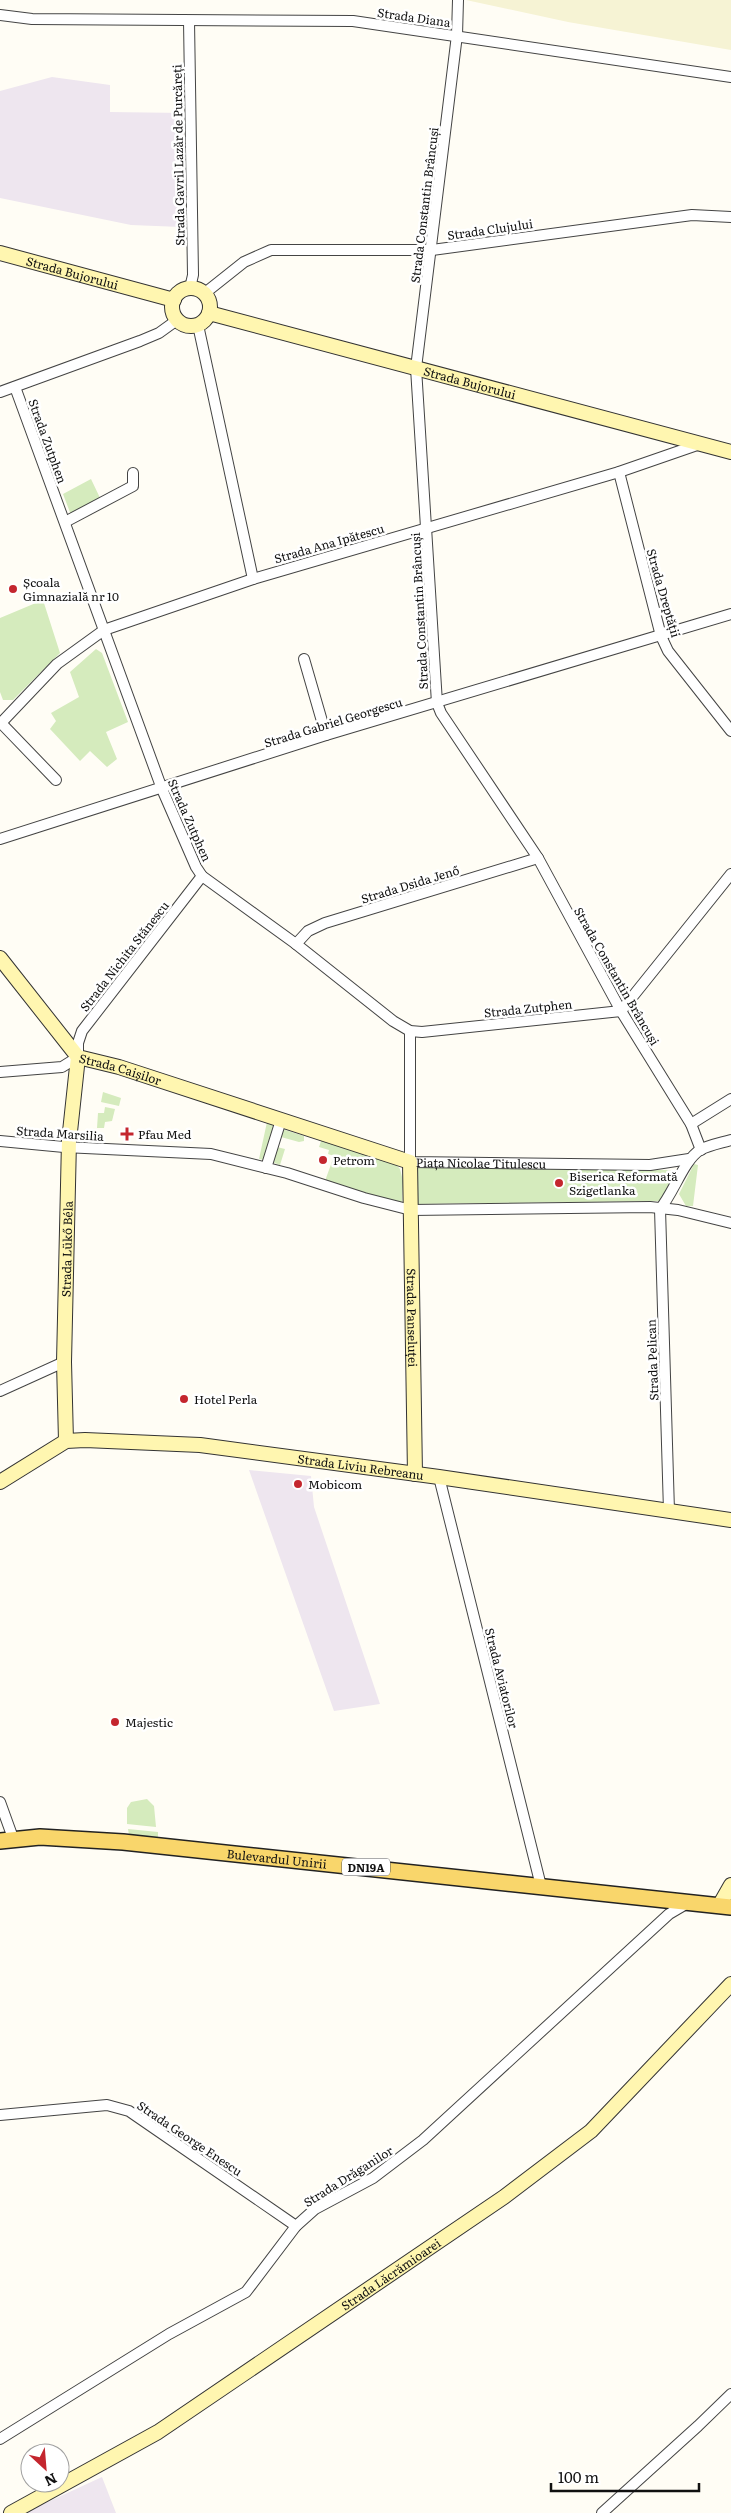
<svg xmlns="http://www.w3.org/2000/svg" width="731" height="2513" font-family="Literata,serif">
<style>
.industrial{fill:#eee6ef}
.farmland{fill:#f6f3d4}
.green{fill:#d5ebbd}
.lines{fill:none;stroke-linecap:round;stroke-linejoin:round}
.street-casing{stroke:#444;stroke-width:12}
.secondary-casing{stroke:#333;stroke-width:16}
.primary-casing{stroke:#222;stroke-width:18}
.street{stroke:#fff;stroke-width:10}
.secondary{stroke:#fff6b0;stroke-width:14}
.primary{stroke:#f9d66b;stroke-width:15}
.poi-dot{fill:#c4262e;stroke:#fff;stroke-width:2}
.labels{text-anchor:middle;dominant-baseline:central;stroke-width:5;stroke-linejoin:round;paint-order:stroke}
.shield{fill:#fff;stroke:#585858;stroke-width:1}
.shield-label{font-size:11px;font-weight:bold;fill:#111}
.street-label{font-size:12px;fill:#111;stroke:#fff}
.poi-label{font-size:12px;fill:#111;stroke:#fff;text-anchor:start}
</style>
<rect width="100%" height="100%" fill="#fffdf5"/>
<path class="industrial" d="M52,77L110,85V112L184,113L181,227L131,225L0,198V91Z
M249,1470L311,1476L314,1507L380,1704L334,1711Z
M102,2477L116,2513H24Z"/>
<path class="farmland" d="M466,0H731V50L568,22Z"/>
<path class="green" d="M91,479L101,500L71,515L63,494Z
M43,600L60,653L13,700H3L0,692V618Z
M96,649L102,653L128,722L106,732L117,759L107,767L90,751L80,761L50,729L56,721L51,713L79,697L70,672Z
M103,1092L121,1098L119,1106L101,1102Z
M105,1107L115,1109L112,1121L105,1122L104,1128H97L98,1113H104Z
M267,1122L275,1127L264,1160L259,1159Z
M282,1129L304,1136V1141L299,1142L281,1137Z
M321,1141L389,1157L400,1169L403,1181L402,1204L325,1181L334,1156L328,1154L329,1150L319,1147Z
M277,1147L285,1149L280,1165L272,1162Z
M694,1164L698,1165L693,1206H686L679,1194Z
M416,1167L666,1170L673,1171L676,1175L660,1201L417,1204Z
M147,1799L154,1806L156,1827L127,1824V1808L131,1802Z
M128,1829L158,1832V1838L129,1835Z"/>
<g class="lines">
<defs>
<g id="street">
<path d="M458,0L457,35L416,368L437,703L441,713L538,858L621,1011L691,1124L701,1150"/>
<path d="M0,15L32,19L353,21L731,77"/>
<path d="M189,21L193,275L190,288"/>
<path d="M205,293L244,262L271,250H432L692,215L731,217"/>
<path d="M198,325L253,579"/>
<path d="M15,387L162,789L196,867L202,876L296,944L393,1021L410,1031L422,1032L621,1011"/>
<path d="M0,392L140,341L159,333L177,320"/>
<path d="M619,472L661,636L668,651L731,731"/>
<path d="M65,522L133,486V473"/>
<path d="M304,659L326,735"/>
<path d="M1,723L56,780"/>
<path d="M0,724L57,664L104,630L253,579L619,472L697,445"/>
<path d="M0,839L326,735L731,614"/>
<path d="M296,944L308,931L325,923L538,858"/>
<path d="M621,1011L731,874"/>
<path id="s1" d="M410,1031V1162L650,1165L689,1159"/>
<path d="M0,1072L62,1067L78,1057V1043L82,1031L202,876"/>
<path d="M691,1124L731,1099"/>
<path d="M0,1141L64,1147L211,1154L287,1173L364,1198L411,1210L650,1207L678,1210L731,1223"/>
<path d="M266,1168L281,1120"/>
<path d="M660,1209L669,1511"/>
<path d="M660,1209C674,1192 684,1160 700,1150C709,1145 721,1143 731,1140"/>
<path d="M0,1391L64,1362"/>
<path d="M439,1477L541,1886"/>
<path d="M0,1802L13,1838"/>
<path d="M0,2115L107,2105L129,2111L296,2226"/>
<path d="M0,2439L169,2334L246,2292L296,2226L315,2209L373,2178L423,2140L669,1914L686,1904"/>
<path d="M602,2513L698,2426L731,2394"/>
</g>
<g id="secondary">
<path id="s2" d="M0,253L174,300"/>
<circle cx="191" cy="307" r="19"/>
<path id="s3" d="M209,313L731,452"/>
<path id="s4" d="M0,958L78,1057L119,1067L410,1162L415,1474"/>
<path id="s5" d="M66,1441L64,1362L69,1141L78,1057"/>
<path id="s6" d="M0,1482L66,1441L85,1440L200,1445L439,1477L731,1520"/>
<path d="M719,1906L731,1885"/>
<path id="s7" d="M11,2513L158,2432L504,2197L591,2131L731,1984"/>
</g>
<g id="primary">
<path id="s8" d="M0,1841L40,1837L123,1842L731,1907"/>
</g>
</defs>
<use href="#street" class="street-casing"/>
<use href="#secondary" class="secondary-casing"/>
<use href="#primary" class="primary-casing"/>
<use href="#street" class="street"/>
<use href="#secondary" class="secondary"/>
<use href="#primary" class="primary"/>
</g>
<g class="poi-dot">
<circle cx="13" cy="589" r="5"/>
<path d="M124.5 1126.5h5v5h5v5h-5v5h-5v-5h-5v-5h5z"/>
<circle cx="323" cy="1160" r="5"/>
<circle cx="559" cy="1183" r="5"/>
<circle cx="184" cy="1399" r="5"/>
<circle cx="298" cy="1484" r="5"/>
<circle cx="115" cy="1722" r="5"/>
</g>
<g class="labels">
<rect class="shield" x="342" y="1858.5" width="48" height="17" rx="4"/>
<g class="shield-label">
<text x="366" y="1867">DN19A</text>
</g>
<g class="street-label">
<text transform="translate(414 17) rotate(8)">Strada Diana</text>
<text transform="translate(178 155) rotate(-91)">Strada Gavril Lazăr de Purcăreți</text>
<text transform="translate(424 205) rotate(-83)">Strada Constantin Brâncuși</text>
<text transform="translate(490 229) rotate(-8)">Strada Clujului</text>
<text stroke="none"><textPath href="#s2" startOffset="75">Strada Bujorului</textPath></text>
<text stroke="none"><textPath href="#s3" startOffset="270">Strada Bujorului</textPath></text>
<text transform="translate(48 441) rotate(70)">Strada Zutphen</text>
<text transform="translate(329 543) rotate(-16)">Strada Ana Ipătescu</text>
<text transform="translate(664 593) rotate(74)">Strada Dreptății</text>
<text transform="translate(419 611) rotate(-93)">Strada Constantin Brâncuși</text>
<text transform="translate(333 722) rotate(-17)">Strada Gabriel Georgescu</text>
<text transform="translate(190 820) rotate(66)">Strada Zutphen</text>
<text transform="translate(410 884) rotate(-17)">Strada Dsida Jenő</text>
<text transform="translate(124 956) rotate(-52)">Strada Nichita Stănescu</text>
<text transform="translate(617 976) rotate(60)">Strada Constantin Brâncuși</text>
<text transform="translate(528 1008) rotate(-6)">Strada Zutphen</text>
<text stroke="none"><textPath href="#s4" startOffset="170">Strada Caișilor</textPath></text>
<text transform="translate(60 1133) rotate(4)">Strada Marsilia</text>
<text stroke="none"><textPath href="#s1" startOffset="202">Piața Nicolae Titulescu</textPath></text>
<text stroke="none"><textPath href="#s5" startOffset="192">Strada Lükő Béla</textPath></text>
<text stroke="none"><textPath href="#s4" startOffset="630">Strada Panseluței</textPath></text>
<text transform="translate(652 1360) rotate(-92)">Strada Pelican</text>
<text stroke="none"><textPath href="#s6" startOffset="374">Strada Liviu Rebreanu</textPath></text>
<text transform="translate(502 1678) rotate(76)">Strada Aviatorilor</text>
<text stroke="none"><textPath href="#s8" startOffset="278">Bulevardul Unirii</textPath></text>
<text transform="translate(190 2138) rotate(34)">Strada George Enescu</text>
<text transform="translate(348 2176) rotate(-32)">Strada Drăganilor</text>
<text stroke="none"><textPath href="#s7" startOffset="449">Strada Lăcrămioarei</textPath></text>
</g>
<g class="poi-label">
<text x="23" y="582">Școala<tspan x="23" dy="14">Gimnazială nr 10</tspan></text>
<text x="138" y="1134">Pfau Med</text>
<text x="333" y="1160">Petrom</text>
<text x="569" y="1176">Biserica Reformată<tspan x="569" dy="14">Szigetlanka</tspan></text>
<text x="194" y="1399">Hotel Perla</text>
<text x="308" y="1484">Mobicom</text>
<text x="125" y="1722">Majestic</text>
</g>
</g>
<g transform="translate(45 2468) rotate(154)"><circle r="24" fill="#ffffff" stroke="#a0a0a0"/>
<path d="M0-4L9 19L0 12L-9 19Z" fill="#c4262e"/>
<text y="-8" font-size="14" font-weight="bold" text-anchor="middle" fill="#111111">N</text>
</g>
<path d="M551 2483v8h148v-8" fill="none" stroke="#111111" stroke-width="2.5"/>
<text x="558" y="2483" font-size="15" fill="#111111" stroke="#ffffff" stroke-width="4" paint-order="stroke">100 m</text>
</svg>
